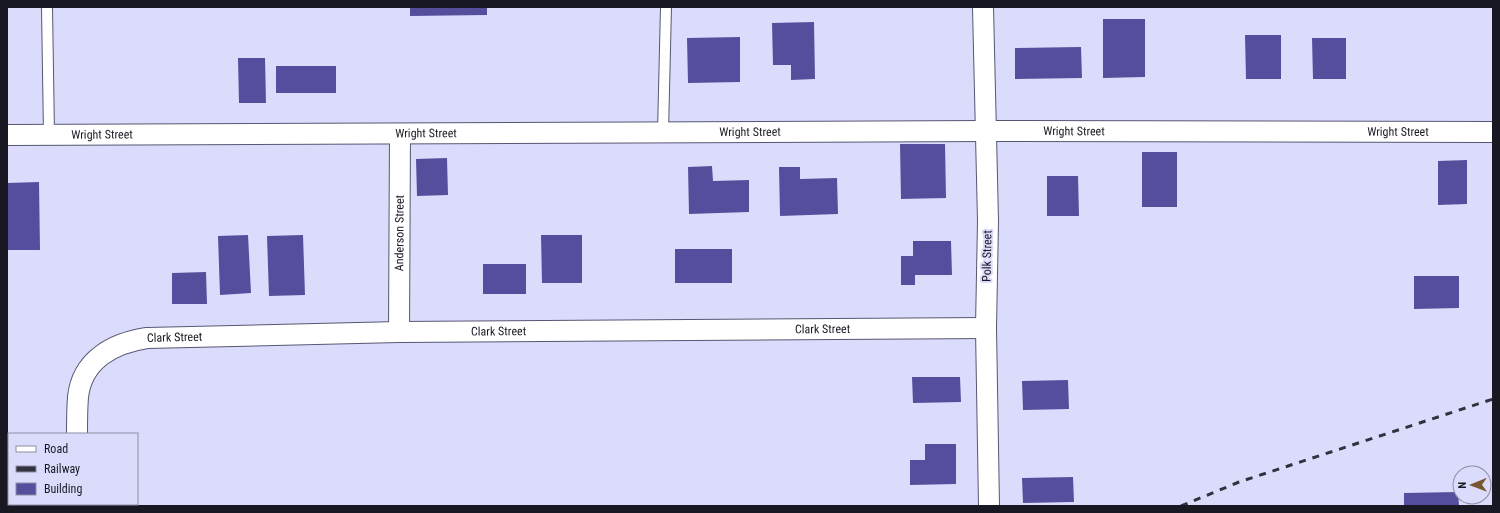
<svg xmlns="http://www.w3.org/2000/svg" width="1500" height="513" font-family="'Roboto Condensed',sans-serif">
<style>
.building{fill:#554e9c}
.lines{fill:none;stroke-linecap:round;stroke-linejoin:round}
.lane-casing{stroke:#575773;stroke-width:12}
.street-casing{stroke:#575773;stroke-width:22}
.lane{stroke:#fff;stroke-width:10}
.street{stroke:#fff;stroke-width:20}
.rail{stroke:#31313f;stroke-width:3;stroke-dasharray:7 7;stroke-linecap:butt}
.labels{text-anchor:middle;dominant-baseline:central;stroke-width:4;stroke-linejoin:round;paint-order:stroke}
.street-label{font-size:12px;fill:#181823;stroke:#dbdcfc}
</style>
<rect width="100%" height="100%" fill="#dbdcfc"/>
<path class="building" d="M410,7H487V15L410,16Z
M1103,19H1145V77L1103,78Z
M814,22L815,79L791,80V65H773L772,23Z
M1245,35H1281V79H1246Z
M740,37V82L688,83L687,38Z
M1312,38H1346V79H1313Z
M1081,47L1082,78L1015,79V48Z
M238,58H265L266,103H239Z
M276,66H336V93H276Z
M900,144H945L946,198L901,199Z
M1142,152H1177V207H1142Z
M447,158L448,195L417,196L416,159Z
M1467,160V204L1438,205V161Z
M712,166L713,181L749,180V212L689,214L688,167Z
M779,167H800V179L837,178L838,214L780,216Z
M1047,176H1078L1079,216H1047Z
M39,182L40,250H7V183Z
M248,235L251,293L220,295L218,236Z
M303,235L305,295L269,296L267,236Z
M541,235H582V283H542Z
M913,241H951L952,275H915V285H901V256H913Z
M675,249H732V283H675Z
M483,264H526V294H483Z
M206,272L207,304H172V273Z
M1414,276H1459V308L1414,309Z
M912,377H960L961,402L913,403Z
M1068,380L1069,409L1023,410L1022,381Z
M925,444H956V484L910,485V460H925Z
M1073,477L1074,502L1023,503L1022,478Z
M1458,492L1459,506H1404V493Z"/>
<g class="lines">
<defs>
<path id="lane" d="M47,7L49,135
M663,132L666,7"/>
<g id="street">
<path d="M983,7L988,221L986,328L989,506"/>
<path id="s1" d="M7,135L985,131L1493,132"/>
<path id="s2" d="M399,332L400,134"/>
<path id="s3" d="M77,434C77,422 77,409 78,397C82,360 113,343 147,338L399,332L986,328"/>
<path d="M75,506V504"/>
</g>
</defs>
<use href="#lane" class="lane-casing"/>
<use href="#street" class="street-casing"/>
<use href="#lane" class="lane"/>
<use href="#street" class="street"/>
<path class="rail" d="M1181,506L1239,482L1493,399"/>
</g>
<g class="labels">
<g class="street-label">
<text stroke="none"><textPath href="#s1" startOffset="1067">Wright Street</textPath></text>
<text stroke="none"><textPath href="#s1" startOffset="743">Wright Street</textPath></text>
<text stroke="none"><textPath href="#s1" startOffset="1391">Wright Street</textPath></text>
<text stroke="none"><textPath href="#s1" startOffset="419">Wright Street</textPath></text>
<text stroke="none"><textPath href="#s1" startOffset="95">Wright Street</textPath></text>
<text stroke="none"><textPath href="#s2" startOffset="99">Anderson Street</textPath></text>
<text transform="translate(987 256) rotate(-89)">Polk Street</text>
<text stroke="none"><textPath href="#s3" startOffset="811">Clark Street</textPath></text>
<text stroke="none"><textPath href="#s3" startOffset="487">Clark Street</textPath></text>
<text stroke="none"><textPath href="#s3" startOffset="163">Clark Street</textPath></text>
</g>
</g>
<rect width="1500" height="513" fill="none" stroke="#181823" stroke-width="16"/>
<rect x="8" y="433" width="130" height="72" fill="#dbdcfc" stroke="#8d8ea5"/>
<rect x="16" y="446" width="20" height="6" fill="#ffffff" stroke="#8d8ea5"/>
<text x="44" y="453" font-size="12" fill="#181823">Road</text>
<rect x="16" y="466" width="20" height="6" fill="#31313f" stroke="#8d8ea5"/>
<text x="44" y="473" font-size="12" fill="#181823">Railway</text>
<rect x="16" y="483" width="20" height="12" fill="#554e9c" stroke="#8d8ea5"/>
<text x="44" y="493" font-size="12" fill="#181823">Building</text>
<g transform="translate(1472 485) rotate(269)"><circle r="19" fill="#dbdcfc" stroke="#8d8ea5"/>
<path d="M0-3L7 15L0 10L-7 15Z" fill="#78572e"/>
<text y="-6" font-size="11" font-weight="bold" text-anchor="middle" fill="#181823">N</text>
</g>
</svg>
